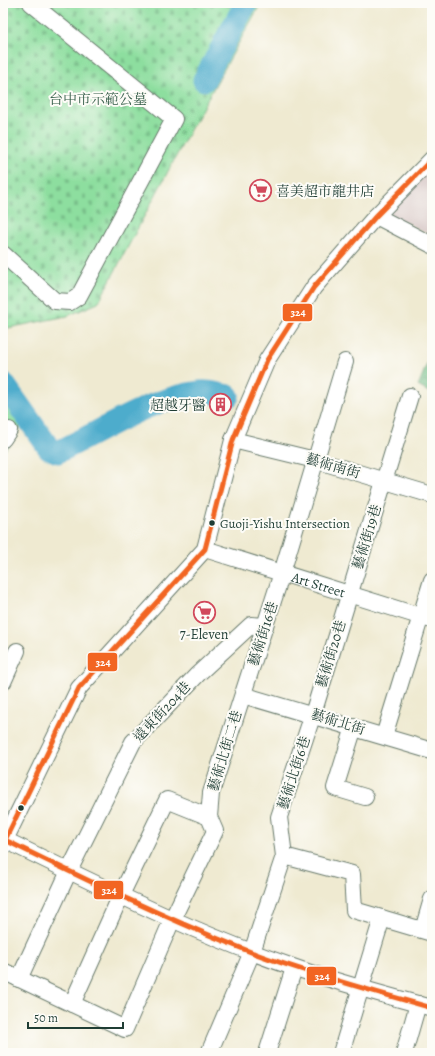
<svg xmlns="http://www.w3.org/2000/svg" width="435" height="1056" font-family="Alegreya,'Noto Serif TC',serif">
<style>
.industrial{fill:#d1bfbf}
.forest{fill:url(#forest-crowns);stroke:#487d5d}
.cemetery{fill:url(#cemetery-stones);stroke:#568e6a}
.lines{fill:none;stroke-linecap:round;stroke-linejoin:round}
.river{stroke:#4eaccc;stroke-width:23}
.minor-casing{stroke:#687a6b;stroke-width:18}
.minor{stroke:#fff;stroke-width:16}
.bus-1-casing{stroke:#fdfcf7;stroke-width:8}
.bus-1{stroke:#f26522;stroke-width:5}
.bus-dot{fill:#1f3d34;stroke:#fdfcf7;stroke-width:1.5}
.labels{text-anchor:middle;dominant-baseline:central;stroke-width:4;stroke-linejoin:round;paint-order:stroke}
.bus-label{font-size:13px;fill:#1f3d34;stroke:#fdfcf7;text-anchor:start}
.park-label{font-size:14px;fill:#355d49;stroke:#fdfcf7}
.poi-label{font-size:14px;fill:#1f3d34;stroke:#fdfcf7;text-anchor:start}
.street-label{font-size:14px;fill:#1f3d34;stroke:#fdfcf7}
.line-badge{stroke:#fdfcf7;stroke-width:1.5}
.badge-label{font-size:11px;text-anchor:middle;font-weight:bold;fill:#fff}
</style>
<defs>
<pattern id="forest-crowns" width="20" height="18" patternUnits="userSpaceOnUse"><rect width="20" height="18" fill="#72bd86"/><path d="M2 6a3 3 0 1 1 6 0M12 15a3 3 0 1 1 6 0" fill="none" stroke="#5d9b6e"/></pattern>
<pattern id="cemetery-stones" width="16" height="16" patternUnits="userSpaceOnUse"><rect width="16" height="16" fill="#8dde9f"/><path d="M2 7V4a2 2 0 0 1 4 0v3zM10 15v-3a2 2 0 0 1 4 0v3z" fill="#79bf8a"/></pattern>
</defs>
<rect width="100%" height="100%" fill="#fdfcf7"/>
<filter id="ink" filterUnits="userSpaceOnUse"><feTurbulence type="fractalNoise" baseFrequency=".025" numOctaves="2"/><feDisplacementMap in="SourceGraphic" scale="8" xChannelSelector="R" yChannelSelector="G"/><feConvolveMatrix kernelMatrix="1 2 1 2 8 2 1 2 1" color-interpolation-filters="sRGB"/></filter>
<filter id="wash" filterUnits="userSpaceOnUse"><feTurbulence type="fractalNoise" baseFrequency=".012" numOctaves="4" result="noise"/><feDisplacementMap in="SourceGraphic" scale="16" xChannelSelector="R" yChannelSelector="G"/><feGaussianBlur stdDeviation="0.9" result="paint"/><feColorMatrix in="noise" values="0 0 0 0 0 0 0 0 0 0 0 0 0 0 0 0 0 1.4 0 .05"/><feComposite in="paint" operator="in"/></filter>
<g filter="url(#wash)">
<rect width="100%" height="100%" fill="#efead1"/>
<path class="industrial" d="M432,167V236L389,214Z"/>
<path class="forest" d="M432,351V394L418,386Z"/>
<path class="cemetery" d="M3,3H261L189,132L98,303L67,316L3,329Z
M3,405L25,420L3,453Z"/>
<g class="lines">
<path class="river" d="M204,80L246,3
M3,383L49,448L58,452C104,430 148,399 200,392C209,391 219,394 228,396"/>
</g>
</g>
<g filter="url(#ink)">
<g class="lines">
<defs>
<g id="minor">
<path d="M376,216L432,245"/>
<path d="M3,254L55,301L70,302L79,296L174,119L31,3"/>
<path d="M3,439L9,430"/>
<path d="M233,440L315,460L432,495"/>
<path id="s1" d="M205,549L432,620"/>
<path d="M3,682L17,651"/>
<path d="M243,695L432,751"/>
<path d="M354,727L335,788L365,797"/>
<path d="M384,736L432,580"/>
<path d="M3,839C98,885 193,933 293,967C338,983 386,995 432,1008"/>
<path d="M3,844L79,688L205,549L233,440L267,360L314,287L376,216L432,159"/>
<path d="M284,856L352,874L354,910L432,933"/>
<path d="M423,930L432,899"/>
<path d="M3,971L125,1029L172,920L215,831L209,817L211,793L282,573L345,362"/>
<path d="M19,979L69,871L133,742L198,674L251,625L265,626"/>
<path d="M72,1004L121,895L167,800L209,817"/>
<path d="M209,1053L252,952L284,856L279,817L313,714L410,396"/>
<path d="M267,1053L294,968"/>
<path d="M341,1053L382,918"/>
<path d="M404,1053L418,1004"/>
</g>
</defs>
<use href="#minor" class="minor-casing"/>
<use href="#minor" class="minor"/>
<defs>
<path id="bus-1" d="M5,840L79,688L205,549L233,440L267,360L314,287L376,216L432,159
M5,840C87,880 170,921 256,954C313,975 373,991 432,1008"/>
</defs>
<use href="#bus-1" class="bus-1-casing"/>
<use href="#bus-1" class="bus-1"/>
</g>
</g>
<defs>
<symbol id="supermarket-ring" viewBox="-11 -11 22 22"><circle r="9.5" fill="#fdfcf7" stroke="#d1495b" stroke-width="1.5"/><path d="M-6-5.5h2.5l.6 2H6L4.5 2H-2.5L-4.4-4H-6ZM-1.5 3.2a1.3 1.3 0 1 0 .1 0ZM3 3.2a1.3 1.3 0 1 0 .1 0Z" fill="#d1495b"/></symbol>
<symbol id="building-ring" viewBox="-11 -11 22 22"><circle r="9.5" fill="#fdfcf7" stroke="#d1495b" stroke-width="1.5"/><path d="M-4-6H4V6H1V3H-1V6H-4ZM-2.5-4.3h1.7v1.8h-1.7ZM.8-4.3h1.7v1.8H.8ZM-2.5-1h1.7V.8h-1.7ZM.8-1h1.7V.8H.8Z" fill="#d1495b"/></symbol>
</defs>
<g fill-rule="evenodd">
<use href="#supermarket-ring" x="248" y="178" width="25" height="25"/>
<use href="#building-ring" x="208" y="392" width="25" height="25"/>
<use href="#supermarket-ring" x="192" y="600" width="25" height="25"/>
</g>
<g class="bus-dot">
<circle cx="212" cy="523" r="3.5"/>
<circle cx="21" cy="808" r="3.5"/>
</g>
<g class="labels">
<g class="bus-label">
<text x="220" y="523">Guoji-Yishu Intersection</text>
</g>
<g class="park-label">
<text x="98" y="99">台中市示範公墓</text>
</g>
<g class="poi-label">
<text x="276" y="191">喜美超市龍井店</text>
<text x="206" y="405" text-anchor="end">超越牙醫</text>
<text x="204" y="634" text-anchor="middle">7-Eleven</text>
</g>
<g class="street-label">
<text transform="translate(333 466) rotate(16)">藝術南街</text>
<text transform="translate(367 537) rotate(-73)">藝術街19巷</text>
<text stroke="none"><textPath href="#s1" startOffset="119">Art Street</textPath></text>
<text transform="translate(263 634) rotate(-72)">藝術街16巷</text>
<text transform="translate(331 654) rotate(-73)">藝術街20巷</text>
<text transform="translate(162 712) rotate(-47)">遠東街204巷</text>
<text transform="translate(338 722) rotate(17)">藝術北街</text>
<text transform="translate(225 751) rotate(-73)">藝術北街二巷</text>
<text transform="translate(294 773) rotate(-72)">藝術北街6巷</text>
</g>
</g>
<g class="line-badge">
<rect x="282" y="303" width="31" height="19" rx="4" fill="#f26522"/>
<rect x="87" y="652" width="31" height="20" rx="4" fill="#f26522"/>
<rect x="93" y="880" width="31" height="20" rx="4" fill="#f26522"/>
<rect x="306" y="966" width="31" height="20" rx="4" fill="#f26522"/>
</g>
<g class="badge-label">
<text x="298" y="316">324</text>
<text x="103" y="666">324</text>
<text x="109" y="894">324</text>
<text x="322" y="980">324</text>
</g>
<rect width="435" height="1056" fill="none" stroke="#fdfcf7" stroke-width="16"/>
<path d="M28 1022v6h95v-6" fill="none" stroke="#1f3d34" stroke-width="2"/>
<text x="34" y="1022" font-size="12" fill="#1f3d34" stroke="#fdfcf7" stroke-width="3" paint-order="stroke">50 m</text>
</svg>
